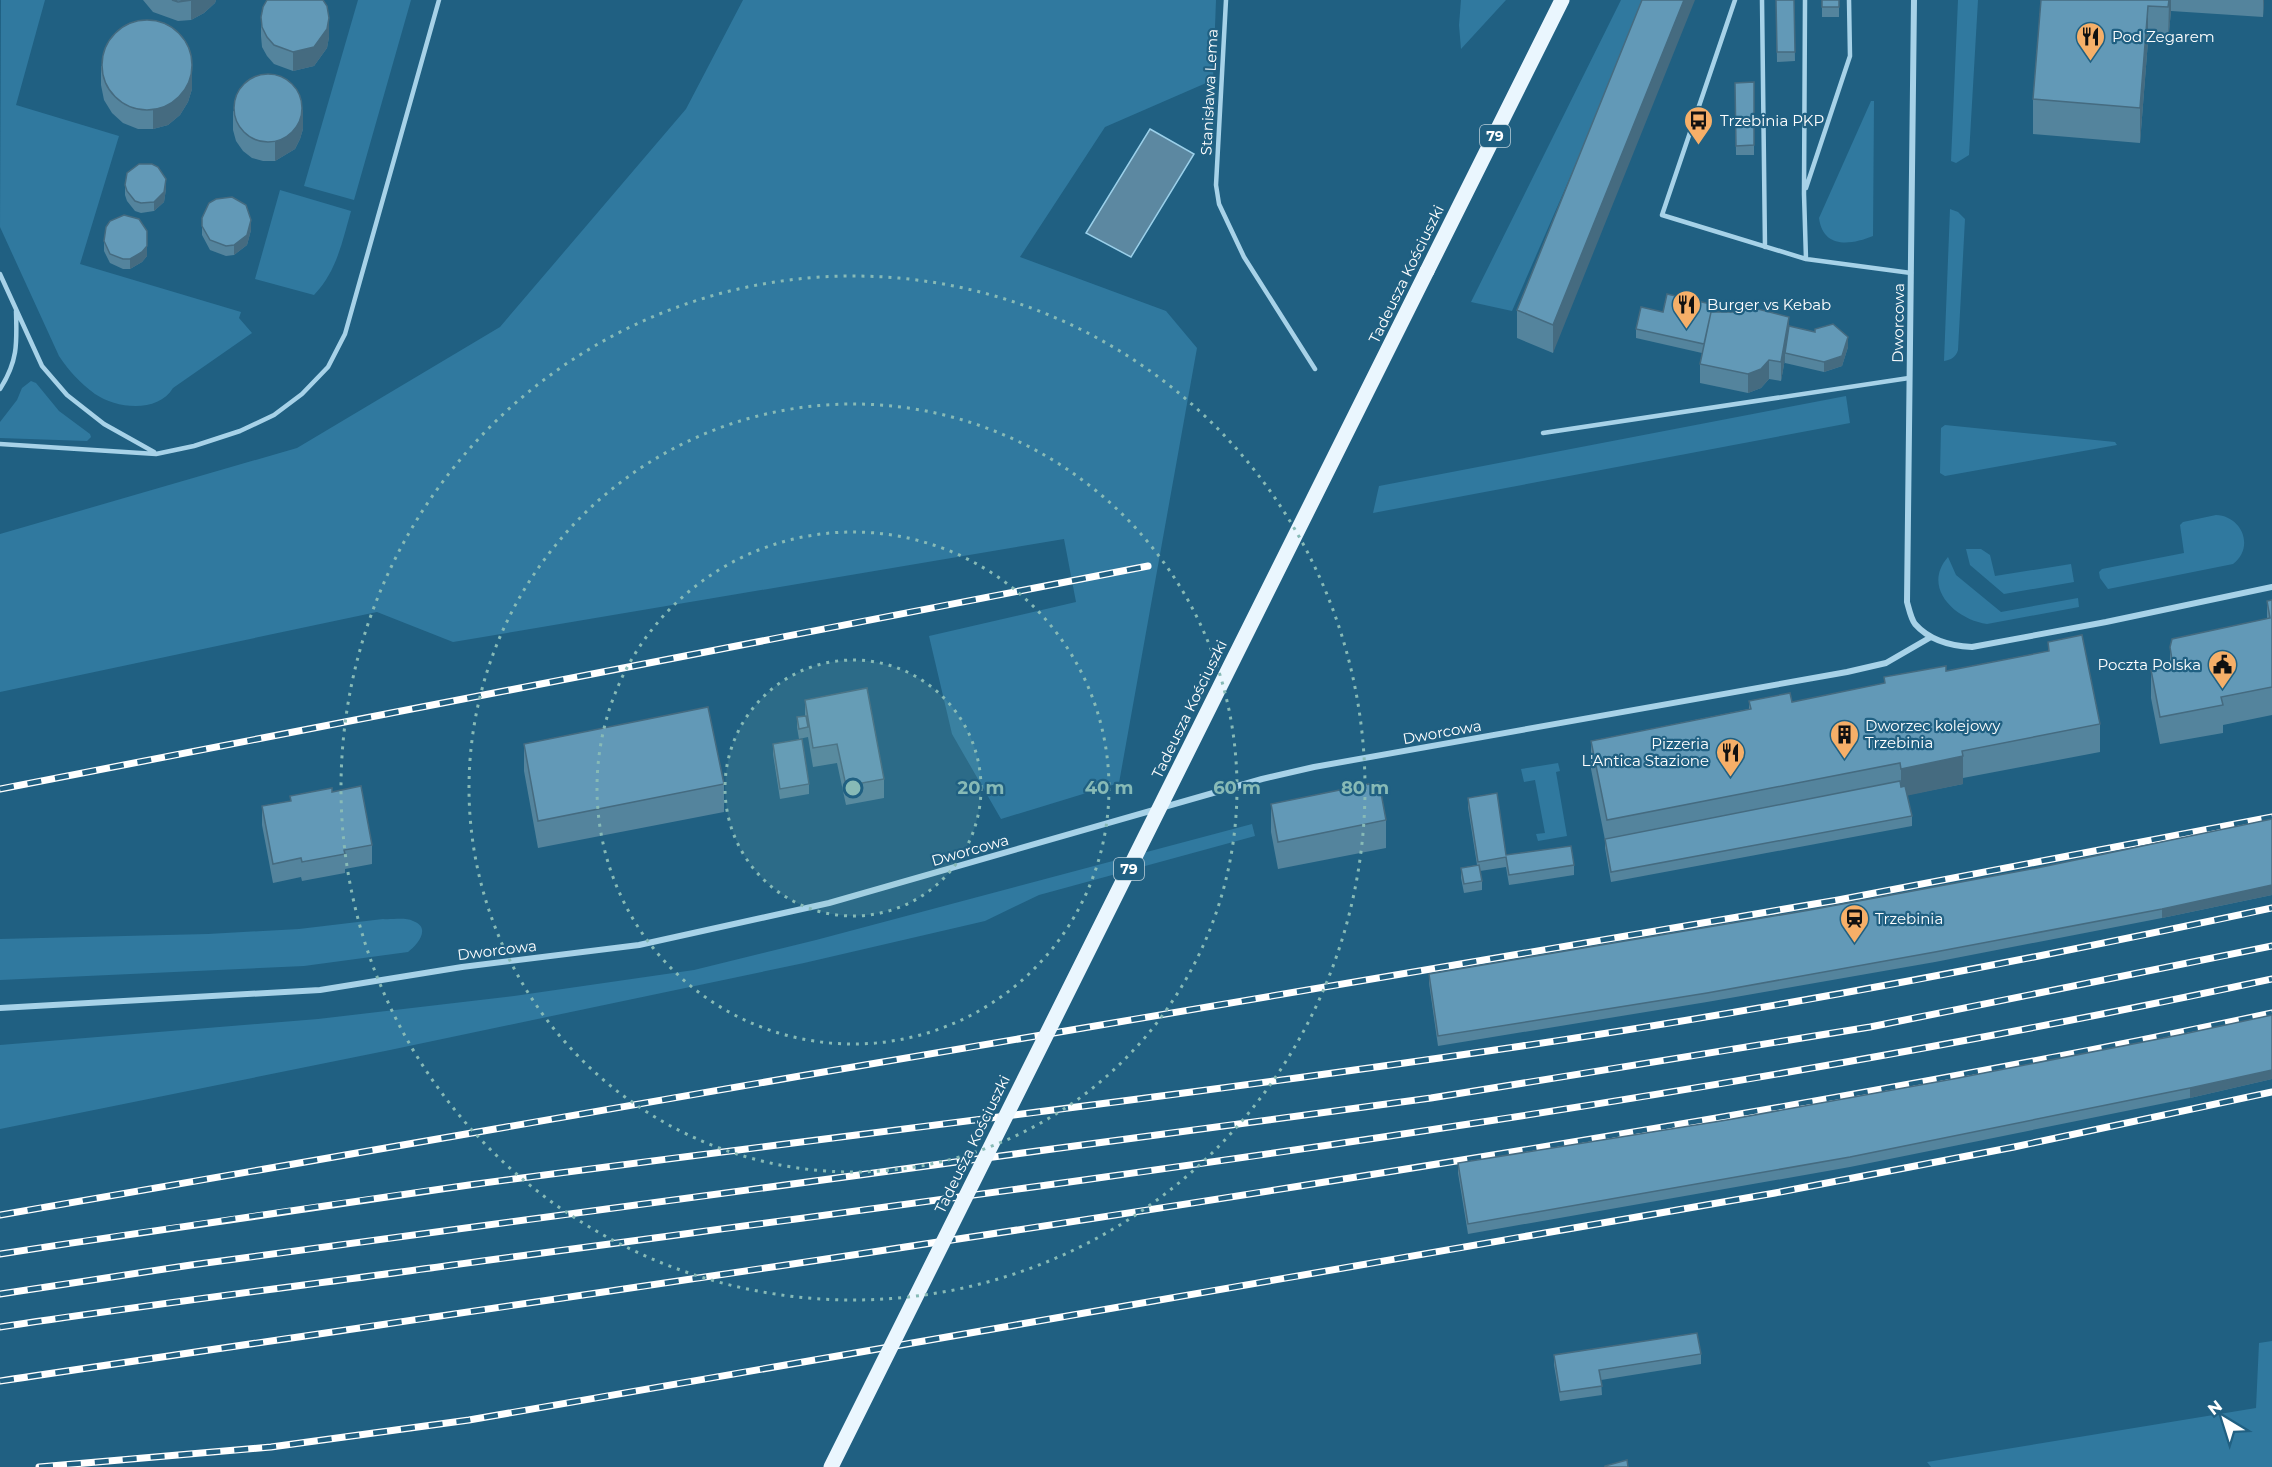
<svg xmlns="http://www.w3.org/2000/svg" width="2272" height="1467" font-family="Montserrat,sans-serif">
<style>
.green{fill:#30799f}
.water{fill:#5c88a1;stroke:#9bd0ea;stroke-width:1.5}
.lines{fill:none;stroke-linecap:round;stroke-linejoin:round}
.service{stroke:#a7d2e8;stroke-width:4.5}
.minor{stroke:#a7d2e8;stroke-width:6}
.primary{stroke:#eaf6fe;stroke-width:15}
.rail-casing{stroke:#fff;stroke-width:7}
.rail{stroke:#206082;stroke-width:4.5;stroke-dasharray:14;stroke-linecap:butt}
.primary-bridge{stroke:#eaf6fe;stroke-width:15}
.wall{fill:#54849d}
.shaded-wall{fill:#456b80}
.building{fill:#6299b7;stroke:#456b80;stroke-width:1.5}
.ring{fill:none;stroke:#87bab6;stroke-width:3;stroke-dasharray:3 6}
.labels{text-anchor:middle;dominant-baseline:central;stroke-width:4.5;stroke-linejoin:round;paint-order:stroke}
.shield{fill:#206082;stroke:#bccfda;stroke-width:1.5}
.shield-label{font-size:14px;font-weight:bold;fill:#fff}
.poi-label{font-size:15px;fill:#fff;stroke:#206082;text-anchor:start}
.street-label{font-size:15px;fill:#fff;stroke:#206082}
.centre{fill:#87bab6;stroke:#206082;stroke-width:3}
.ring-label{font-size:18px;text-anchor:middle;font-weight:bold;fill:#87bab6;stroke:#206082;stroke-width:4.5;stroke-linejoin:round;paint-order:stroke}
</style>
<rect width="100%" height="100%" fill="#206082"/>
<path class="green" d="M1,0H45L16,105L119,136L80,264L241,312L239,318L252,333L173,388C158,413 117,409 95,394C80,383 69,371 59,356L0,227Z
M358,0H411L354,200L304,186Z
M743,0H1216L1213,80L1105,127L1020,257L1166,311L1197,348L1119,783L1001,819L952,734L929,636L1076,602L1064,539L453,642L377,612L0,692V534L297,448L500,327L686,109Z
M1461,0H1506L1461,49L1459,25Z
M1621,0H1647L1512,311L1471,302Z
M1958,0H1978L1969,155L1956,163L1951,161Z
M1871,101H1874L1873,236C1851,245 1823,249 1819,218Z
M280,190L351,211C342,242 337,271 314,295L255,279Z
M1950,209L1958,212L1965,219L1958,350C1956,357 1951,360 1944,361Z
M31,381L36,383L59,411L90,434L91,437L87,441L0,438V422L17,400L22,388Z
M1846,396L1850,423L1373,513L1379,486Z
M1945,425L2115,442L2117,445L1945,476L1940,473L1941,428Z
M2216,515C2242,516 2255,547 2233,564L2108,589L2100,578L2099,572L2102,569L2184,553L2180,525L2183,522Z
M1966,549H1981L1990,555L1995,576L2071,564L2074,582L2004,594L1970,565Z
M1948,557L1956,575L2001,612L2078,598L2079,607L1987,624C1956,620 1921,588 1948,557Z
M1558,763L1560,771L1556,772L1567,836L1538,841L1536,834L1545,833L1535,780L1524,782L1521,769Z
M1252,824L1255,836L1039,895L985,921L804,963L390,1050L0,1129V1045L318,1019L514,996L694,970L816,940Z
M383,919C391,920 405,917 413,921C432,928 417,945 408,952L304,966L0,980V939L208,934L299,929Z
M2272,1341V1467H1931L1927,1462L2256,1408L2259,1343Z"/>
<path class="water" d="M1150,129L1194,154L1131,257L1086,233Z"/>
<g class="lines">
<path class="service" d="M1226,0L1216,185L1219,204L1244,257L1315,369
M1735,0L1662,215L1806,259L1911,273
M1762,0L1765,247
M1805,0L1804,194L1806,259
M1806,188L1850,56L1849,0
M0,274L42,366L67,395L104,424L154,452
M0,389C18,361 17,343 16,311
M1543,433L1909,378
M0,444L156,454L194,446L240,431L274,415L302,394L328,367L345,334L439,0"/>
<path class="minor" d="M1914,0L1907,602C1909,609 1911,619 1915,624C1930,641 1951,646 1972,647L2106,622L2272,587
M0,1008L320,990L462,967L639,945L829,903L1262,779L1314,767L1847,672L1886,663L1931,637"/>
<path class="primary" d="M1427,271L1562,0"/>
<defs>
<path id="rail" d="M0,789L1148,566
M0,1215L800,1076L1838,900L2272,817
M0,1254C156,1230 312,1207 469,1185C820,1138 1172,1098 1522,1046C1774,1009 2024,961 2272,908
M0,1294L191,1265L1431,1098L1870,1027L2272,946
M0,1327C133,1307 267,1290 401,1272C1026,1187 1654,1112 2272,979
M0,1381C450,1314 901,1250 1350,1178C1658,1129 1967,1078 2272,1013
M39,1467L271,1447L469,1420L1775,1193L2014,1147L2272,1092"/>
</defs>
<use href="#rail" class="rail-casing"/>
<use href="#rail" class="rail"/>
<path class="primary-bridge" d="M831,1467L1427,271"/>
</g>
<path class="wall" d="M143,0H216L215,3L204,13L191,20L178,21L153,12Z
M1642,0L1553,353L1517,338V310Z
M1776,0H1794L1795,61L1777,62Z
M1822,0H1839V17H1822Z
M2041,0H2264L2263,17L2171,11L2168,42L2148,41L2140,143L2033,134V99Z
M261,17L329,37L327,48L314,66L293,71L274,64L267,56L262,47L261,36Z
M101,66L192,89L188,102L180,115L168,125L153,129H138L123,123L112,113L104,100L101,85Z
M1754,82V155H1736L1735,83Z
M233,111L303,129L300,139L295,149L275,161H263L252,158L243,151L236,141L233,130Z
M125,185L166,189L164,202L154,211L141,213L135,211L127,201L125,195Z
M202,218L251,230L247,245L234,255L226,256L210,250L202,235Z
M104,241H147V256L142,262L130,269H123L110,263L104,251Z
M1663,312H1715L1789,326L1848,347L1842,366L1824,372L1785,363V359L1781,381L1769,379L1761,388L1748,393L1700,383V364L1702,353L1636,338V329Z
M2272,600V715L2223,725V733L2160,744L2151,698V670L2170,667V647L2267,619V601Z
M2048,642L2100,724V752L1963,778V784L1907,795L1912,816V826L1611,882L1605,848V840L1591,769V741L1749,709V701L1792,702L1884,684V677L1946,671L2048,651Z
M805,700L884,779V798L846,805L837,763L813,767L808,737L799,739L797,727V717L805,716Z
M524,744L724,784V812L538,848L524,771Z
M773,744L809,784V794L780,799L773,754Z
M332,792L372,845V864L345,869V873L302,881L301,877L273,883L262,825V806L290,801V796Z
M1468,798L1506,855L1574,865V875L1509,885L1506,867L1480,871L1482,881V890L1464,893L1461,878V868L1477,865L1468,807Z
M1271,804L1386,820V848L1278,869L1271,832Z
M2272,819V895L2162,918L1935,962L1707,1002L1438,1046L1429,983V974L1810,910L2037,868Z
M2272,1015V1079L2190,1098L1850,1167L1468,1234L1458,1173V1163L1727,1120L1953,1079L2179,1035Z
M1701,1354V1364L1601,1380L1602,1395L1560,1401L1554,1365V1355Z"/>
<path class="shaded-wall" d="M192,0H216L215,3L204,13L191,20V1Z
M1684,0H1695L1553,353V325Z
M2169,0H2171V11L2168,42Z
M2263,0H2264L2263,17Z
M2148,6V41L2140,143V108Z
M329,18V37L327,48L314,66L293,71V52Z
M192,70V89L188,102L180,115L168,125L153,129V110Z
M303,109V129L300,139L295,149L275,161V142Z
M166,179V189L164,202L154,211V202Z
M251,220V230L247,245L234,255V245Z
M147,231V256L142,262L130,269V259Z
M1789,317V336L1785,353V359L1781,381V362Z
M1848,337V347L1842,366L1824,372V362Z
M1769,360V379L1761,388L1748,393V374Z
M1963,756V784L1901,797V769Z
M2272,885V895L2162,918V909Z
M2272,1070V1079L2190,1098V1088Z"/>
<path class="building" d="M172,0H192L178,2Z
M267,0H323L327,6L329,18L327,29L314,47L293,52L274,45L267,37L262,27L261,17L263,7Z
M1642,0H1684L1553,325L1517,310Z
M1776,0H1794L1795,52H1777Z
M1822,0H1839V7H1822Z
M2041,0H2169L2168,7L2148,6L2140,108L2033,99Z
M102 65a45 45 0 1 1 90 0a45 45 0 1 1-90 0Z
M234 108a34 34 0 1 1 68 0a34 34 0 1 1-68 0Z
M1754,82V145L1736,146L1735,83Z
M139,164H152L158,167L166,179L164,192L154,202L141,203L135,201L127,191L125,185L127,173Z
M232,197L246,205L251,220L247,235L234,245L226,246L210,240L202,226V218L209,203L216,199Z
M124,215L139,219L147,231V246L142,252L130,259H123L110,254L104,241L106,227L110,221Z
M1667,294L1715,305L1713,312H1711L1704,344L1636,329L1641,307L1663,312Z
M1750,307L1789,317L1781,362L1769,360L1761,369L1748,374L1700,364L1711,312H1733Z
M1833,324L1848,337L1842,356L1824,362L1785,353L1789,326L1815,332V329Z
M2272,600V687L2221,697L2223,705L2160,717L2151,670L2173,666L2170,647L2172,639L2270,618L2267,601Z
M2082,635L2100,724L1962,751L1963,756L1901,769L1900,763L1607,820L1591,741L1751,709L1749,701L1790,693L1792,702L1885,683L1884,677L1946,666V671L2049,651L2048,642Z
M867,688L884,779L846,786L837,744L813,748L805,700Z
M708,707L724,784L538,821L524,744Z
M806,716L808,727L799,729L797,717Z
M802,739L809,784L780,789L773,744Z
M1900,781L1901,787L1905,786L1912,816L1611,872L1605,839Z
M1379,782L1386,820L1278,842L1271,804Z
M361,786L372,845L344,850L345,854L302,862L301,858L273,864L262,806L291,801L290,796L332,788V792Z
M1497,793L1506,855L1571,846L1574,865L1509,875L1506,857L1478,862L1468,798Z
M2272,819V885L2162,909L1935,952L1707,993L1438,1036L1429,974L1810,910L2037,868Z
M1479,865L1482,881L1464,884L1461,868Z
M2272,1015V1070L2190,1088L1850,1157L1468,1224L1458,1163L1727,1120L1953,1079L2179,1035Z
M1697,1333L1701,1354L1599,1370L1602,1386L1560,1392L1554,1355Z
M1627,1460L1628,1467H1605V1466Z"/>
<circle cx="853" cy="788" r="128" fill="#87bab6" fill-opacity=".12"/>
<g class="ring">
<circle cx="853" cy="788" r="128"/>
<circle cx="853" cy="788" r="256"/>
<circle cx="853" cy="788" r="384"/>
<circle cx="853" cy="788" r="512"/>
</g>
<defs>
<symbol id="restaurant-pin" viewBox="-11 -11 22 30"><path d="M0 17L-7.5 6A9.5 9.5 0 1 1 7.5 6Z" fill="#f6af68" stroke="#206082"/><path d="M-5-6h1v4h1v-4h1v4h1v-4h1v5L-1.5 .5V6h-2V.5L-5-1ZM5-6V6H3V1.5H1.5Q1.5-4 5-6Z" fill="#111"/></symbol>
<symbol id="bus-pin" viewBox="-11 -11 22 30"><path d="M0 17L-7.5 6A9.5 9.5 0 1 1 7.5 6Z" fill="#f6af68" stroke="#206082"/><path d="M-5-6H5V4H4V6H2V4H-2V6H-4V4H-5ZM-3.5-4V0h7V-4ZM-3.5 1.2v1.5H-2V1.2ZM2 1.2v1.5H3.5V1.2Z" fill="#111"/></symbol>
<symbol id="civic-pin" viewBox="-11 -11 22 30"><path d="M0 17L-7.5 6A9.5 9.5 0 1 1 7.5 6Z" fill="#f6af68" stroke="#206082"/><path d="M-.6-6.5H3V-4.5H.6V-3L4-1V1h2V6H-6V1h2V-1L-.6-3ZM-1.2 2.5V6h2.4V2.5Z" fill="#111"/></symbol>
<symbol id="building-pin" viewBox="-11 -11 22 30"><path d="M0 17L-7.5 6A9.5 9.5 0 1 1 7.5 6Z" fill="#f6af68" stroke="#206082"/><path d="M-4-6H4V6H1V3H-1V6H-4ZM-2.5-4.3h1.7v1.8h-1.7ZM.8-4.3h1.7v1.8H.8ZM-2.5-1h1.7V.8h-1.7ZM.8-1h1.7V.8H.8Z" fill="#111"/></symbol>
<symbol id="station-pin" viewBox="-11 -11 22 30"><path d="M0 17L-7.5 6A9.5 9.5 0 1 1 7.5 6Z" fill="#f6af68" stroke="#206082"/><path d="M-3-6H3Q5-6 5-4V2Q5 4 3 4L4.5 6H3L1.5 4h-3L-3 6H-4.5L-3 4Q-5 4-5 2V-4Q-5-6-3-6ZM-3.5-4v3h7v-3ZM-3.5 1v1.5H-2V1ZM2 1v1.5H3.5V1Z" fill="#111"/></symbol>
</defs>
<g fill-rule="evenodd">
<use href="#restaurant-pin" x="2074" y="20" width="33" height="45"/>
<use href="#bus-pin" x="1682" y="104" width="33" height="45"/>
<use href="#restaurant-pin" x="1670" y="288" width="33" height="45"/>
<use href="#civic-pin" x="2206" y="648" width="33" height="45"/>
<use href="#building-pin" x="1828" y="718" width="33" height="45"/>
<use href="#restaurant-pin" x="1714" y="736" width="33" height="45"/>
<use href="#station-pin" x="1838" y="902" width="33" height="45"/>
</g>
<g class="labels">
<g class="shield">
<rect x="1480" y="125" width="30" height="22" rx="4.5"/>
<rect x="1114" y="858" width="30" height="22" rx="4.5"/>
</g>
<g class="shield-label">
<text x="1495" y="136">79</text>
<text x="1129" y="869">79</text>
</g>
<g class="poi-label">
<text x="2112" y="36">Pod Zegarem</text>
<text x="1720" y="120">Trzebinia PKP</text>
<text x="1707" y="304">Burger vs Kebab</text>
<text x="2201" y="664" text-anchor="end">Poczta Polska</text>
<text x="1865" y="725">Dworzec kolejowy<tspan x="1865" dy="17">Trzebinia</tspan></text>
<text x="1709" y="743" text-anchor="end">Pizzeria<tspan x="1709" dy="17">L'Antica Stazione</tspan></text>
<text x="1875" y="918">Trzebinia</text>
</g>
<g class="street-label">
<text transform="translate(1209 92) rotate(-87)">Stanisława Lema</text>
<text transform="translate(1406 274) rotate(-64)">Tadeusza Kościuszki</text>
<text transform="translate(1898 323) rotate(-89)">Dworcowa</text>
<text transform="translate(1189 709) rotate(-64)">Tadeusza Kościuszki</text>
<text transform="translate(1442 732) rotate(-10)">Dworcowa</text>
<text transform="translate(970 850) rotate(-16)">Dworcowa</text>
<text transform="translate(497 950) rotate(-7)">Dworcowa</text>
<text transform="translate(972 1144) rotate(-64)">Tadeusza Kościuszki</text>
</g>
</g>
<circle cx="853" cy="788" r="9" class="centre"/>
<g class="ring-label">
<text x="981" y="794">20 m</text>
<text x="1109" y="794">40 m</text>
<text x="1237" y="794">60 m</text>
<text x="1365" y="794">80 m</text>
</g>
<g transform="translate(2224 1419) rotate(322)" stroke="#206082" stroke-width="4.5" paint-order="stroke">
<path d="M0-4.5L10 22L0 15L-10 22Z" fill="#ffffff"/>
<text y="-9" font-size="16" font-weight="bold" text-anchor="middle" fill="#ffffff">N</text>
</g>
</svg>
